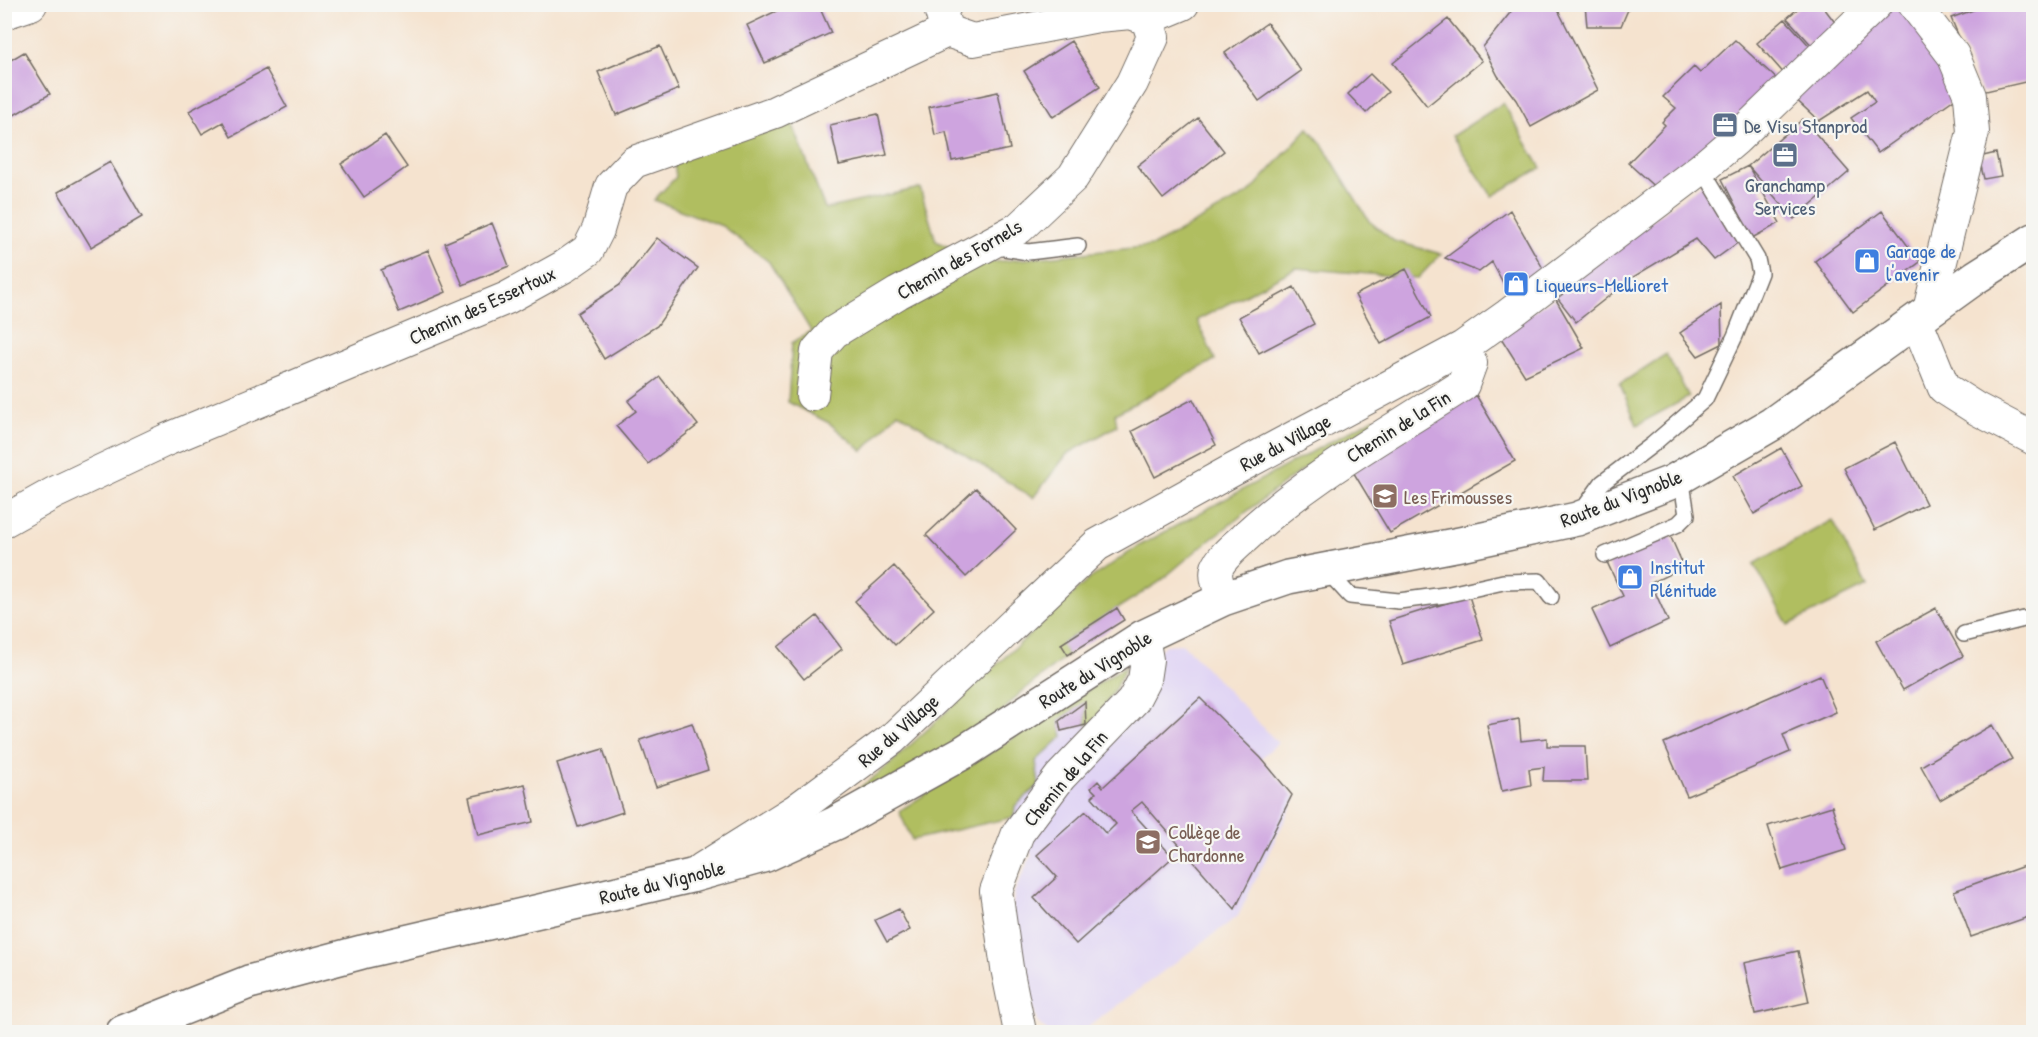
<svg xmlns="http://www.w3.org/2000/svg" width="2038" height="1037" font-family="'Patrick Hand',sans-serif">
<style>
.built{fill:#e0d4f4}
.green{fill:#b0be60;stroke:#6e7446;stroke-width:1.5}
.building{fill:#cea4df}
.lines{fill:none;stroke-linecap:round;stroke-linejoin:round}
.service-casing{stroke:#726b64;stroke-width:18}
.minor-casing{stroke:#726b64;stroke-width:34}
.tertiary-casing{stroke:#726b64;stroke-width:36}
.service{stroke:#fff;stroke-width:15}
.minor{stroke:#fff;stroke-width:32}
.tertiary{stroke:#fff;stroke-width:33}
.labels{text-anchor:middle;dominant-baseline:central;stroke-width:4.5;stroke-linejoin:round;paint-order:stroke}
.service-label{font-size:20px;fill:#4e5e75;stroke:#f6f6f2;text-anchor:start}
.shop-label{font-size:20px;fill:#366cbe;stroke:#f6f6f2;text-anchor:start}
.street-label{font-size:20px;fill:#2b2b2b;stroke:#f6f6f2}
.education-label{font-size:20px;fill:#785e54;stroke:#f6f6f2;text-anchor:start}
</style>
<rect width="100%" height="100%" fill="#f6f6f2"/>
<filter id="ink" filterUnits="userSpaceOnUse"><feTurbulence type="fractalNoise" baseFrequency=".0167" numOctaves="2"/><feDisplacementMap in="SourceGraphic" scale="12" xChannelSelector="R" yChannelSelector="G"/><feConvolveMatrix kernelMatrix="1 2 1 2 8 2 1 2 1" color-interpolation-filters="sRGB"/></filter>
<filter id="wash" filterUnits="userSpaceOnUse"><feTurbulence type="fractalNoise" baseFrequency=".008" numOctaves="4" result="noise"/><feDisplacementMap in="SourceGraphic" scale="24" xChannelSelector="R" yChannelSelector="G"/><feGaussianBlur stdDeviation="1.35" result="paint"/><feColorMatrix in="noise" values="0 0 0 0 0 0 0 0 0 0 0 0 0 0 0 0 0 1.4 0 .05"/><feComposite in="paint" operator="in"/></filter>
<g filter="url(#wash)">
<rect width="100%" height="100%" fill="#f5e3cf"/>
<path class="built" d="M1183,644L1278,743L1261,758L1296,797L1238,916L1081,1032H1048L1037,1022L1012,917L1014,893L1032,854L1011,830L1014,806L1039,785L1035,761L1063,736L1061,731L1092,724L1165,645Z"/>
<path class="green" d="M1503,103L1541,168L1492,196L1452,136Z
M790,117L825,209L920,188L936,241L983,263L1153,246L1249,193L1308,128L1322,144L1369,221L1394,241L1441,254L1418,278L1296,268L1197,320L1215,360L1115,414L1117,426L1067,454L1033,498L898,412L863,451L829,423L788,402L792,343L811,331L769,262L722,226L654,200L676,177L674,162Z
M1666,354L1689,397L1637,425L1620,384Z
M1374,418L1376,422L1289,479L1197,550L1158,583L1062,643L1068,655L1019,694L1002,712L916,769L843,801L889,765L1088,580L1139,546Z
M1832,520L1867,586L1788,625L1754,564Z
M1126,666L1114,691L1092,724L1086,725L1085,703L1059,721L1063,736L1036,761L1039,785L1015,806L1014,817L912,840L899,811Z"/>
<g id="blocks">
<path class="building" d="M791,4H818L831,33L765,63L747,25Z
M1517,4H1555L1598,90L1531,127L1516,100L1498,76L1483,47Z
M1803,4H1821L1840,29L1816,50L1787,18Z
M1894,4H1898L1948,56L1964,92L1878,153L1851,118L1875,102L1867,90L1819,121L1788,92Z
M1935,4H1954L1941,13Z
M1990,4H2034V80L1982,92L1951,18Z
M1585,5H1630L1621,26H1587Z
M1448,19L1482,61L1427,106L1393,63Z
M1785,19L1815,52L1787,77L1757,43Z
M1267,23L1301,71L1259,101L1225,53Z
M1735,40L1781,83L1658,190L1628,163L1665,125L1662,122L1676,108L1663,97L1694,67L1700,73Z
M1071,41L1100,87L1053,117L1024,71Z
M660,46L679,89L616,115L598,72Z
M24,52L50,94L4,121V64Z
M266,69L287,107L231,137L223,122L202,134L189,111Z
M1370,74L1388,92L1366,113L1348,94Z
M998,92L1010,149L952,161L946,132L935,135L929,107Z
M878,114L887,155L839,165L830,125Z
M1198,118L1224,151L1163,199L1137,166Z
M1803,119L1849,172L1794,219L1748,166Z
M385,135L407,167L364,197L341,164Z
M1996,153L2001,176L1984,179L1979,157Z
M110,162L142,217L91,247L58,192Z
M1748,166L1780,223L1752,238L1722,179Z
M1705,183L1740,241L1714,260L1696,239L1633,277L1576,322L1552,291Z
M1510,210L1545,272L1509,294L1492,262L1479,272L1445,258Z
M1882,211L1920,262L1853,312L1815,261Z
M492,223L509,266L463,285L445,243Z
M657,238L698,268L657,326L604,359L577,313L620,285Z
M428,250L446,292L399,312L381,270Z
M1406,269L1431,317L1381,344L1355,295Z
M1294,287L1314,324L1259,353L1239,317Z
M1555,298L1584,348L1525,376L1498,333Z
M1721,305L1722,344L1698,356L1680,333Z
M660,377L698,425L648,464L616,426L636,411L628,401Z
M1476,395L1515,461L1390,533L1352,470Z
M1193,399L1216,445L1155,477L1132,431Z
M1895,442L1926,504L1875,530L1844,468Z
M1781,448L1802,486L1754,514L1733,476Z
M976,488L1016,530L966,577L926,535Z
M1669,533L1684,567L1651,583L1668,621L1610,648L1592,610L1623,596L1607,562Z
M894,566L934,609L895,645L855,601Z
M1469,596L1483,640L1403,665L1389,621Z
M1117,608L1124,620L1068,655L1061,644Z
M1936,608L1963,656L1903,690L1876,641Z
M817,616L842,649L804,679L778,647Z
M1820,675L1836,712L1783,735L1790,752L1687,796L1664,743Z
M1200,698L1261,758L1292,795L1235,909L1142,802L1131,811L1173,857L1076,944L1034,898L1057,877L1037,855L1086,811L1106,834L1116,824L1092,797L1096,793L1091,788L1098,781L1103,787Z
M1085,702L1086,725L1061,731L1059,721Z
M1519,719L1521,741L1547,738V746H1585L1587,781H1543L1544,767L1529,769L1531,785L1502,791L1487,725Z
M692,723L708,770L656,787L640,740Z
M1992,725L2012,759L1940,800L1921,766Z
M603,749L623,812L578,827L557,763Z
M525,784L533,822L478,835L469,797Z
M1832,806L1846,850L1782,870L1768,826Z
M2024,866L2034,893V915L1971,937L1954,891Z
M899,909L910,930L887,942L875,920Z
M1798,951L1809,1002L1755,1014L1744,963Z"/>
</g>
</g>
<g filter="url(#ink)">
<use href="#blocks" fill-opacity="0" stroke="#726b64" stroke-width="1.5"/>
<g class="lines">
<defs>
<path id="service" d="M992,246L1028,252L1078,246
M1582,511L1602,483L1652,445L1705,399L1735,336L1760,273L1757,259L1702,168
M1605,555L1678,524L1687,515L1681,477
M1326,570L1350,596L1399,601L1445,595L1503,582L1539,581L1551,597
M1964,634L2024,619"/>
<path id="minor" d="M946,4L941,12L947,31L973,40L1098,16L1131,13L1147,19L1183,4
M1914,4L1953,55L1970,96L1973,132L1929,310
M4,13L31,4
M1915,321L1922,334L1944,388L1977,409L2034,439
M812,395L817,351L834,332L898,293L1019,228L1073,177L1132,83L1153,37L1147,19
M4,521L54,493L166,440L507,298L565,266L588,250L598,230L611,186L634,162L775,112L947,31
M1223,599C1220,590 1214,577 1217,568C1222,556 1236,546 1245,537C1310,476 1388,434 1463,385L1471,363L1463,347
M702,869L796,810L892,739L1097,545L1229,472L1463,347L1508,315L1702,168L1736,139L1876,4
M1020,1032L1007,968L996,891L1018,833L1060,777L1133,701L1144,680L1147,660L1143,637"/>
<path id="tertiary" d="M123,1032L249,982L362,952L691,876L766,855L836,823L964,752L1143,637L1223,599L1288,577L1460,544L1577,519L1672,482L1772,424L1976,277L2034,240"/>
</defs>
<use href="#service" class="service-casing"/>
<use href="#minor" class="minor-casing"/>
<use href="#tertiary" class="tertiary-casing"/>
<use href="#service" class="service"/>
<use href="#minor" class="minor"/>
<use href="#tertiary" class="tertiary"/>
</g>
</g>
<defs>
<symbol id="office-square" viewBox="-11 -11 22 22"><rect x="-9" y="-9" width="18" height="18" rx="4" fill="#5c6f8a" stroke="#f6f6f2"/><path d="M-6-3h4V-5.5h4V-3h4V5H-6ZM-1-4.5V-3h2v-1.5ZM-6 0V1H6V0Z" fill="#fff"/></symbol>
<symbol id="shop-square" viewBox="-11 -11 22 22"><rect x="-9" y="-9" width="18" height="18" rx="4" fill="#3f7fe0" stroke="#f6f6f2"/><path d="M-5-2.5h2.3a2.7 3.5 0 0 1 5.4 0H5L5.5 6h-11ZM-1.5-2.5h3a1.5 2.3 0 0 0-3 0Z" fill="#fff"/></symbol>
<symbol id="school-square" viewBox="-11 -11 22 22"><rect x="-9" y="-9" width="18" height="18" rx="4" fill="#8d6e63" stroke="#f6f6f2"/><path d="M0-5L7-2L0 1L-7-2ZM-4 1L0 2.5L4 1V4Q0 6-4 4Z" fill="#fff"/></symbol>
</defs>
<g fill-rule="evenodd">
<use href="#office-square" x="1710" y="110" width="30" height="30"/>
<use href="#office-square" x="1770" y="140" width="30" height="30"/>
<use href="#shop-square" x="1852" y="246" width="30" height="30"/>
<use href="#shop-square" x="1501" y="269" width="30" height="30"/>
<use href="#school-square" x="1370" y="481" width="30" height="30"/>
<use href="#shop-square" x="1615" y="562" width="30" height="30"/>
<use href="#school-square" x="1133" y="827" width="30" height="30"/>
</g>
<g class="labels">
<g class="service-label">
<text x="1744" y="125">De Visu Stanprod</text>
<text x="1785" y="184" text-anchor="middle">Granchamp<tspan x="1785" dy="23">Services</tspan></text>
</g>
<g class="shop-label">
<text x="1886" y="250">Garage de<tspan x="1886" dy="23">l'avenir</tspan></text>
<text x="1536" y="284">Liqueurs-Mellioret</text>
<text x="1650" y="566">Institut<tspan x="1650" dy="23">Plénitude</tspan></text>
</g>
<g class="street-label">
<text transform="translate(959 259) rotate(-30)">Chemin des Fornels</text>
<text transform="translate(482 305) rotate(-25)">Chemin des Essertoux</text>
<text transform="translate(1398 426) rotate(-32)">Chemin de la Fin</text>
<text transform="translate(1285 442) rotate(-28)">Rue du Village</text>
<text transform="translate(1621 498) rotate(-21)">Route du Vignoble</text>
<text transform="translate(1095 669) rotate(-32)">Route du Vignoble</text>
<text transform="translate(898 730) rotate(-41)">Rue du Village</text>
<text transform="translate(1065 778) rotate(-50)">Chemin de la Fin</text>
<text transform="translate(662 882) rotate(-14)">Route du Vignoble</text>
</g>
<g class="education-label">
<text x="1404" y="496">Les Frimousses</text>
<text x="1168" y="831">Collège de<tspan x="1168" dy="23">Chardonne</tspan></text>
</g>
</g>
<rect width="2038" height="1037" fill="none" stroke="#f6f6f2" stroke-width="24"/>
</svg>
